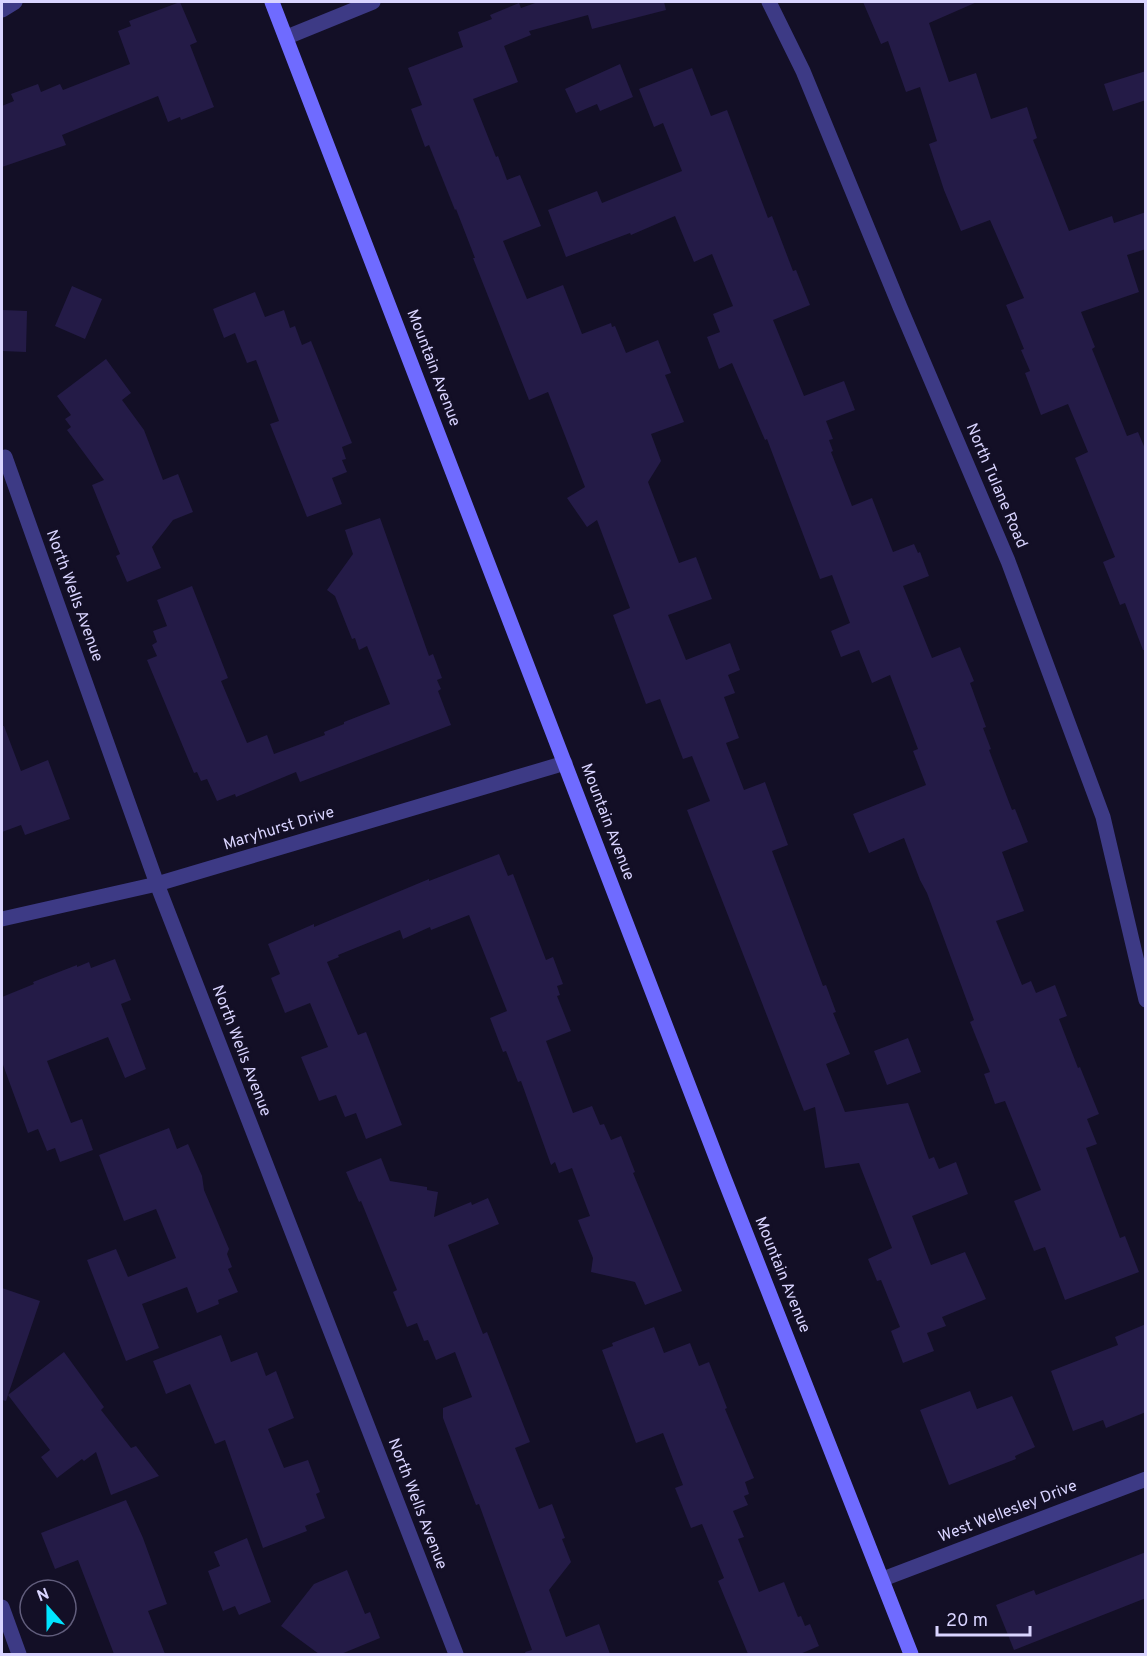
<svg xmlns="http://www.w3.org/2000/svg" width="1147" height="1656" font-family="Overpass,sans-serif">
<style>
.building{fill:#241b47}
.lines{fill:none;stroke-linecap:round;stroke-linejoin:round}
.minor{stroke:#3d3a85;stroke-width:15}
.secondary{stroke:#6f6bff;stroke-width:15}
.labels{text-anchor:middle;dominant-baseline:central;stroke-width:6;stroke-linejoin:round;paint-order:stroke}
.street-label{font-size:16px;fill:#d9d4ff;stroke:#130f26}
</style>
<rect width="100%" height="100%" fill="#130f26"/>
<path class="building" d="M180,2L197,42L190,45L214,107L181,120L180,117L168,122L158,96L62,135L66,145L2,167V106L14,101L11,94L38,84L41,92L60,84L63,90L130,64L118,31L131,26L129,21Z
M538,2H664L666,10L592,29L588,15L529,31L531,35L504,46L518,82L473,99L496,157L498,156L507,180L520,175L541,226L503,241L527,299L563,285L582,334L611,323L612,327L615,326L626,353L658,340L671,373L665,375L684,422L651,434L661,461L648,482L679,563L696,557L712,599L668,615L686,660L730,643L740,670L728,675L735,693L724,697L739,738L726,743L744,790L765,782L788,845L772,851L823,986L826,985L836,1012L833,1013L850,1054L826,1064L845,1112L908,1103L929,1159L934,1157L939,1169L956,1162L968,1194L912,1216L931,1265L965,1252L986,1299L942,1317L946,1326L927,1333L934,1351L903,1363L891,1331L900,1327L881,1280L877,1281L868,1259L892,1248L859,1163L825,1168L815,1107L804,1111L687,810L710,801L692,756L683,759L660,699L646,704L613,615L630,608L597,520L587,527L567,498L585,487L548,392L529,400L473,258H475L456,209L455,210L429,145L425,147L411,109L422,105L408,68L463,47L458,32L492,19L490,15L519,3L521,8Z
M863,2H977L929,23L949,82L976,73L991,119L1027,107L1037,138L1033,140L1069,231L1112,216L1114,223L1146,212V249L1127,255L1139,292L1081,312L1095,347L1092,349L1127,436L1138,432L1146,451V650H1143L1125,603L1120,605L1103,562L1115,557L1075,458L1088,452L1068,404L1041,415L1025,373L1030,371L1021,350L1024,349L1006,305L1024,298L990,220L961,231L944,190L929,144L937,141L920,87L906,92L888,41L881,44Z
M620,64L633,97L600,111L597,104L576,113L565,89Z
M692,68L711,116L727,110L768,218L772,216L793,271L796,270L810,305L773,320L804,396L844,381L855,410L826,421L833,439L829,440L833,451L831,452L852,506L872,498L893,552L914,544L918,553L920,552L929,576L903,586L932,658L960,647L974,681L970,683L986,727L983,728L991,749L989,750L1012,810L1015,809L1028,842L1002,852L1024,911L996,921L1022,985L1031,981L1036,993L1055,985L1067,1016L1059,1019L1078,1068L1080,1067L1099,1114L1087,1119L1097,1144L1086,1148L1120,1238L1125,1236L1139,1272L1065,1300L1045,1247L1034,1251L1014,1201L1041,1190L1005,1101L995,1104L984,1074L990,1072L970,1022L974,1020L927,893L920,880L904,838L869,853L853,814L926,785L913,751L918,749L890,675L872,683L859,650L841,657L831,631L850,623L832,575L820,579L767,439L765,440L732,363L719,369L707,337L720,332L713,314L733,306L712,254L694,262L675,216L631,235L630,233L566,257L548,210L597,191L602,203L682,171L663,123L654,127L639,89Z
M1146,71V100L1113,111L1104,84Z
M72,286L102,299L85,339L55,326Z
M255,292L265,317L284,310L290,328L295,326L302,345L311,341L352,443L342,447L346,459L342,460L347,472L332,478L342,504L307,517L270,424L279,421L256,360L247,363L235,333L224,338L213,309Z
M2,310L27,311L26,352L2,351Z
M106,359L131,393L122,400L144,430L163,480L178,474L193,512L173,520L152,547L161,568L127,582L116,556L120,554L92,485L104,480L67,430L71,427L65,419L71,415L57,396Z
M380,518L429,656L433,654L442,678L437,680L441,689L438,691L451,725L300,782L296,772L236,797L235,794L217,801L207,779L201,781L197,772L194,773L147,660L157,656L152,645L157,642L153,631L167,626L157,600L192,586L228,678L221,681L247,743L267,735L274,754L325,735L324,732L344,724V722L390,704L367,646L359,650L355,638L352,639L335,596L327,590L353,554L345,530Z
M2,726H4L21,771L48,760L70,819L25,835L21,825L2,832Z
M499,854L508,876L513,874L546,960L553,957L563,984L557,986L560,995L557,996L571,1031L546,1041L573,1113L592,1106L600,1125L604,1124L611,1140L621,1136L635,1172L633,1173L682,1291L645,1305L635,1282L591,1272L593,1258L578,1220L590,1216L572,1168L559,1173L555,1162L551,1165L521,1081L518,1082L506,1051L503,1052L490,1018L507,1011L469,915L431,930L430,927L403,939L400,930L338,955L339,957L327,962L358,1035L366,1032L402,1125L366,1139L356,1113L345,1117L336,1095L319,1101L301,1057L328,1047L310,1003L285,1013L271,978L280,974L268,944L314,924V927L429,879V881Z
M115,959L131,1000L121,1004L146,1069L125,1078L108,1037L47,1061L71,1123L82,1119L93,1150L60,1162L55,1148L47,1151L38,1129L28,1133L2,1062V997L34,984L33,982L77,965V967L89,962L91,968Z
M908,1038L921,1072L887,1085L874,1051Z
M169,1128L177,1149L188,1144L202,1176L204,1190L229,1249L227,1254L232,1267L228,1269L238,1292L218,1300L219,1304L197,1313L187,1287L142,1304L159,1348L126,1361L87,1260L116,1249L128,1277L176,1258L156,1209L124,1221L99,1155Z
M381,1158L390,1181L427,1187V1190L438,1192L434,1217L471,1202L472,1205L488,1198L499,1224L448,1245L483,1334L487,1332L530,1442L515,1448L539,1509L552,1504L565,1538L562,1539L571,1562L549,1590L566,1637L599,1624L610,1654H526L525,1652L532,1650L479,1504L476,1505L443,1418V1408L472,1397L455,1352L436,1360L428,1340L424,1341L417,1323L407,1327L393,1292L397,1290L361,1201L359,1202L346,1172Z
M2,1288L40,1301L8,1395L64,1352L104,1407L101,1410L131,1448L136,1446L159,1476L111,1495L96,1452L84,1461L82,1459L57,1478L41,1457L50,1450L8,1395L6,1401L2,1400Z
M1146,1324V1412L1106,1428L1103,1420L1073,1431L1051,1371L1118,1345L1115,1337Z
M654,1327L664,1353L690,1343L699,1366L709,1362L727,1408L725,1409L754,1478L745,1482L749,1494L744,1496L748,1505L733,1511L744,1537L738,1539L759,1592L784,1582L798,1617L801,1616L805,1626L810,1624L819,1646L800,1654H748L718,1581L724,1578L702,1524L691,1528L675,1488L683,1485L663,1433L636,1443L602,1350L613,1346L612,1343Z
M221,1335L231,1362L257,1352L266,1376L276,1371L294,1418L268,1429L284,1468L308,1460L320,1492L316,1494L325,1518L305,1526L307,1531L263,1548L225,1440L215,1444L190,1384L166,1394L153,1361Z
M970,1391L977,1409L1012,1396L1035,1447L1015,1456L1016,1459L949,1485L920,1410Z
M126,1500L143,1538L167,1604L148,1611L165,1654H114L78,1560L55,1569L41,1533Z
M247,1538L271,1602L239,1615L235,1606L223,1611L208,1571L220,1566L214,1552Z
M1146,1552V1598L1014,1650L996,1605L1034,1590L1036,1595Z
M347,1570L365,1614L370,1612L380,1638L341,1654H319L281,1626L314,1584Z"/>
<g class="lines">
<path class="minor" d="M769,2L803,71L900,307L1008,561L1103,817L1146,1000
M2,10L15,2
M287,37L373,2
M2,458L5,457L157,884L456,1654
M2,919L157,884L565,763
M883,1579L1146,1479
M2,1607L19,1654"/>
<path class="secondary" d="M272,2L724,1178L911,1654"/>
</g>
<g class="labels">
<g class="street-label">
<text transform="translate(433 368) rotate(69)">Mountain Avenue</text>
<text transform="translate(996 486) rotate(67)">North Tulane Road</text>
<text transform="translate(74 596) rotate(70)">North Wells Avenue</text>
<text transform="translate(607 822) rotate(69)">Mountain Avenue</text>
<text transform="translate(279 829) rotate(-17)">Maryhurst Drive</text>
<text transform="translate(241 1051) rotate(69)">North Wells Avenue</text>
<text transform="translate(782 1275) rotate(68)">Mountain Avenue</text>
<text transform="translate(417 1504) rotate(69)">North Wells Avenue</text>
<text transform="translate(1008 1512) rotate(-21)">West Wellesley Drive</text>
</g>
</g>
<rect width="1147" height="1656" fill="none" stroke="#d9d4ff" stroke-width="6"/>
<g transform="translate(48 1608) rotate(339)"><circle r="28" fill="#130f26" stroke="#625e7d" stroke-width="1.5"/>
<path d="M0-4.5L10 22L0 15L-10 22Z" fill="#00e5ff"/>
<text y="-9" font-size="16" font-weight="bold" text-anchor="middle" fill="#d9d4ff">N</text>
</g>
<path d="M937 1626v9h93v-9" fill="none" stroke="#d9d4ff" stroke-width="3"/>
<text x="946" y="1626" font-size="18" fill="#d9d4ff" stroke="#130f26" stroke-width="4.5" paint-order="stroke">20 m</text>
</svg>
